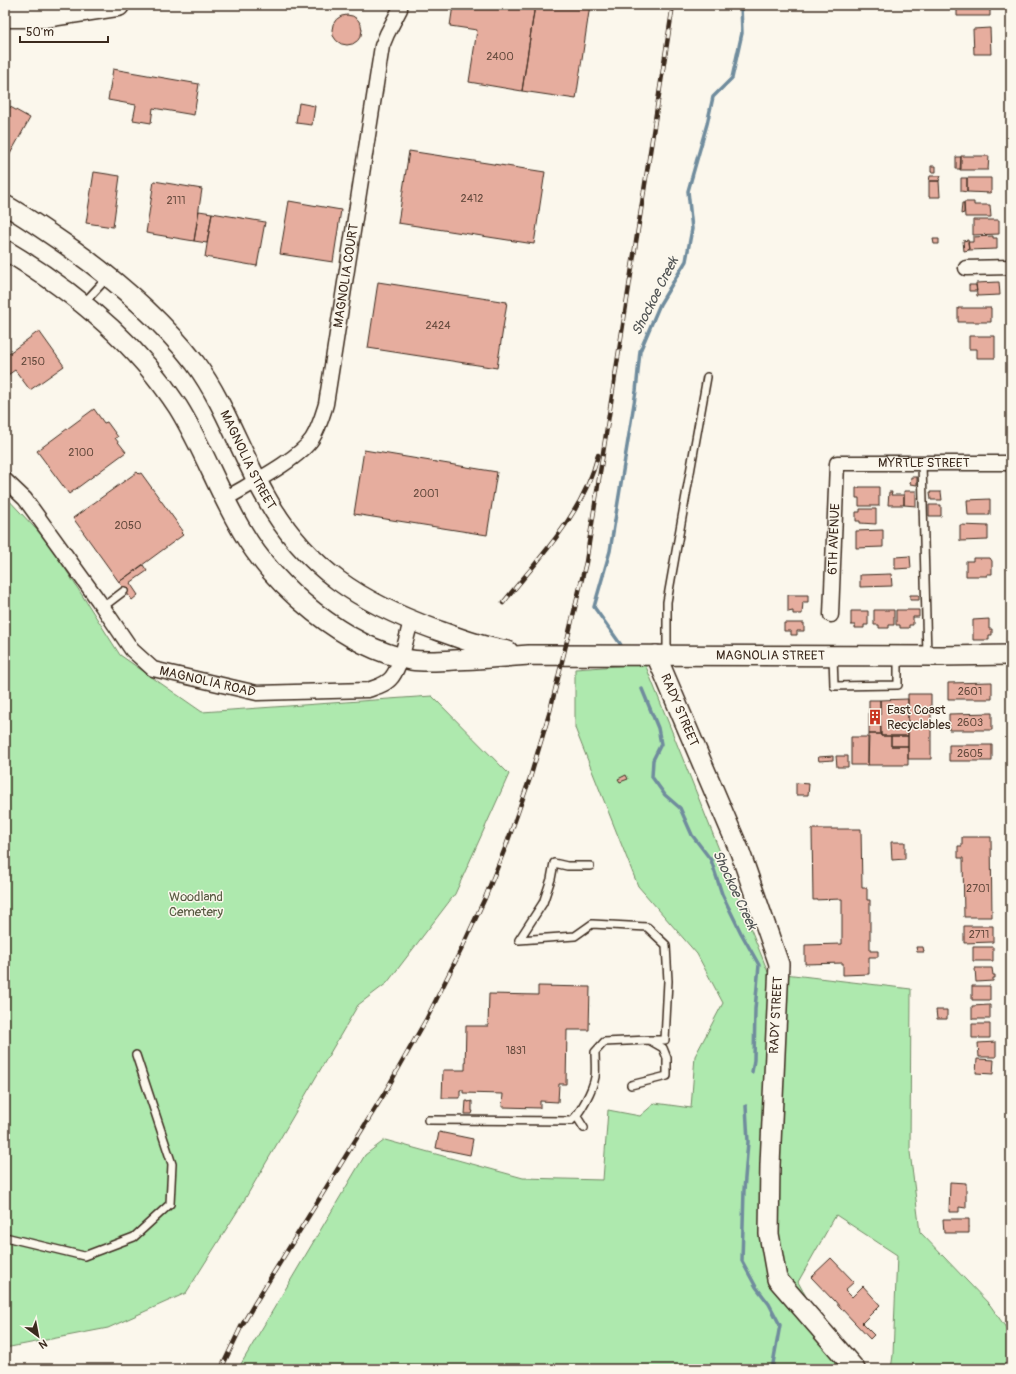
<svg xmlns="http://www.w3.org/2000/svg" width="1016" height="1374" font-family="Pangolin,sans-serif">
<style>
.green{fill:#aee9ae;stroke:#748a66}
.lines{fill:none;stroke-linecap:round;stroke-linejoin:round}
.stream{stroke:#6f8c9d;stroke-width:3.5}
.building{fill:#e6ad9e;stroke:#3b2a1e}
.lane-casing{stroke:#3b2a1e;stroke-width:10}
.street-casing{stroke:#3b2a1e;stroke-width:17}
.secondary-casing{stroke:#3b2a1e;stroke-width:22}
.highway-casing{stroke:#3b2a1e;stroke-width:25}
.lane{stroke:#fbf7ec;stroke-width:7}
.street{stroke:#fbf7ec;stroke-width:14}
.secondary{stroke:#fbf7ec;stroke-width:19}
.highway{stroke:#fbf7ec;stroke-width:22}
.rail-casing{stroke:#3b2a1e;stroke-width:4.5}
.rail{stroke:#fbf7ec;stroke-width:3;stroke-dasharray:9;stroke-linecap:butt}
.labels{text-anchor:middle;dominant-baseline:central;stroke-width:3;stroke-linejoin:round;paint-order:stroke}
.number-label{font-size:11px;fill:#664b3e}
.street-label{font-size:13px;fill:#3b2a1e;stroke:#fbf7ec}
.poi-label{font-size:13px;fill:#3b2a1e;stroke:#fbf7ec;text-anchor:start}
.park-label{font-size:13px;fill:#585a42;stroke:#fbf7ec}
.water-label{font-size:14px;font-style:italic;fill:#505353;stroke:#fbf7ec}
</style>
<rect width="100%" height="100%" fill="#fbf7ec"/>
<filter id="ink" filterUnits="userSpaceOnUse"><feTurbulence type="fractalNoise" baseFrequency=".025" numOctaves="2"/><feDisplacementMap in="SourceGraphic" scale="8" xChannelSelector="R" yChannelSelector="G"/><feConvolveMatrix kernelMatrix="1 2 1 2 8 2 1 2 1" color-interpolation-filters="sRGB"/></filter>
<g filter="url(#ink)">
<path class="green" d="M5,496L49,543L120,655L202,712L432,696L509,774L455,894L387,983L358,1005L242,1204L186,1293L108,1328L5,1348Z
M645,664L768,972L911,989L910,1152L920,1232L990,1305L1011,1335V1369H891L893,1355L897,1255L836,1215L798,1282L846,1369H238L365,1155L385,1140L523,1178L603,1180L608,1110L640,1116L655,1103L691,1108L695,1056L723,1003L697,954L638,886L575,728V669Z"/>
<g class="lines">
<path class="stream" d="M621,645L594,607L610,551L636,391L640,351L660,304L686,261L692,229L688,191L707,124L713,97L732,78L742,33L741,5
M642,689L658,728L661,744L653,760L652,777L665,795L680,808L692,835L711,860L722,894L741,933L759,965L755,1009L754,1060L752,1072
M746,1106L748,1142L744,1190L742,1261L756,1287L769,1304L780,1325L772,1369"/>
</g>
<path class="building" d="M453,5H535L522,91L469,82L477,30L450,26Z
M535,5H590L576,99L522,91Z
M957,5H990V16H957Z
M332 30a15 15 0 1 1 30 0a15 15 0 1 1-30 0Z
M990,28L991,54H974L973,29Z
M113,69L199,84L194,115L153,108L151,123L133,120L136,105L108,100Z
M299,103L315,106L312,125L296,123Z
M5,104L30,118L5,163Z
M409,151L545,172L534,244L398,223Z
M961,156H989L988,170H960Z
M956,157H961V169H956Z
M931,166H936V172H931Z
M94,172L120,176L113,227L86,223Z
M930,176H941L939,181H929Z
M961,178H967V192L961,191Z
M967,178H991V193L967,192Z
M154,181L202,189L194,241L146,233Z
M929,181H939L940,197H929Z
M289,201L341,210L333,262L280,254Z
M974,202V205H990L991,217H965L964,202Z
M962,203H964V213L961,214Z
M199,211L212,213L207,243L194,241Z
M212,213L265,222L257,266L205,257Z
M973,220H999V234L973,235Z
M993,236V238H997V249L969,250L968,242H973V237Z
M933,239H939V244H934Z
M968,240L969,250L964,251L963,241Z
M378,282L507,302L497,368L368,348Z
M999,282L1000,295L977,296L976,283Z
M969,285H976L977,291H969Z
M958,308H991V322H958Z
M39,331L64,366L30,390L15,370L5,377V356Z
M969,336H995V358H977V349H969Z
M94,409L104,423L107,422L118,437L115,438L126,452L69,494L37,451Z
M364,450L497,472L487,535L354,514Z
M137,472L139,474L141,473L183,531L181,533L183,535L119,582L73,518Z
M911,477H917V485L910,484Z
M859,487H879V506H859V498H856V488H859Z
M904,491H916V506L904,505Z
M889,492H892L891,495H904V505H888Z
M930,492H941L942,500H931Z
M990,499V515H968L967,500Z
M929,505H941V516H929Z
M860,509H876V524L860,523V521H856V512H860Z
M960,525L988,526V540L960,541Z
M883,530V547L856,548V531Z
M910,556L911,568L895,569V557Z
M973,558H990L992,561V574H987V576H966V561H973Z
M143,565L147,571L130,583L138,595L132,600L119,582Z
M891,574L892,586L860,587V575Z
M788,595H808V602H803L802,614H793V611L788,612Z
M910,595H919V600H910Z
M874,610H894V625H889V628H879V625H874Z
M896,610H919V617H913V625H909V628H900V625H896Z
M851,611H868V625H864V628H855V625H851Z
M989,619V629H992V635H989V640H973V620Z
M784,623H804V631H797V635H791V631H784Z
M992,682V699H948V683Z
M908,694H931V759H908Z
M908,699V736H881L880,700Z
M869,700H880L881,734H869Z
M992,713V730H949V714Z
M869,734H881V736H891V746H908V765H868Z
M891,736H908V746H891Z
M851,737H868V765H851Z
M949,745H992V761H949Z
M833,756V760L819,761L818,757Z
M836,756H848V767H837Z
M626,775L628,779L620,782L618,779Z
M796,783L809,784L808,795H796Z
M812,829H861L862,888H867V900H870V951H878V957H869V974L843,975V963L805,964V945L842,944V899L813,900Z
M962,837H991L992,917H964L963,858H958V846H962Z
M891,842H905V859L892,860Z
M964,926H993V942L964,943Z
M916,947H923L924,952H917Z
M973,947H993V961H973Z
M975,968H992L993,975H995V978H993V981L976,982Z
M538,986L590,987L589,1030H567L566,1084H559L558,1102L540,1101V1108L502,1107L503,1094L463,1093V1090H460V1098H442L443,1070H465L466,1026H488L489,994L538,995Z
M972,986H990V1000H972Z
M990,1005V1019H972V1006Z
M936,1010H947V1019H937Z
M972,1024H990V1038H972Z
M996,1042V1057H979L978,1043Z
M977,1059L994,1060L993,1074L976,1073Z
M466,1101H468V1102L472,1101V1111H473L472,1114H465Z
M439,1132L473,1139L470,1155L436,1148Z
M950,1182L966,1183V1208L959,1207V1212H949Z
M943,1219H969V1233H944Z
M831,1258L854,1282L845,1290L852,1297L863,1286L880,1305L862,1323L874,1335L870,1339L840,1307L834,1300V1301L811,1277Z"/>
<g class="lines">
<defs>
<path id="lane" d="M83,304L107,278
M922,463L927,656
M103,607L124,591
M667,655V602L707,377
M833,656L834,686L898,685V657
M590,866H567L554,863L551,879L543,903L519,940L575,936L592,924L647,927L666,945L668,981L665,1040H649
M577,1117L584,1128
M428,1120L571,1121C580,1114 593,1089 595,1077C596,1069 595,1060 595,1052L604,1042L649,1040L663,1048L667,1058V1076L631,1085
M5,1237L84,1256L134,1237L170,1204L172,1164L136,1055"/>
<g id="street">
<path d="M966,268L1011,267"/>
<path id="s1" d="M5,480L25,499L98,600L132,650L153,669L257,693L368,690C376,687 386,685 392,677C401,666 407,635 411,621"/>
<path id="s2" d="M225,499C248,485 297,461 312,439C319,428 322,417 326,404L382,46L387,34L400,9"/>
<path id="s3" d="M831,615L837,463H1011"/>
</g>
<g id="secondary">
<path id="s4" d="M5,205C28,218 50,234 72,249C118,282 160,318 195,363C226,405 241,455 267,499C306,569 362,603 434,629C459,638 482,647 508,651"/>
<path id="s5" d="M5,250C72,290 135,341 178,407C203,447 218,491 242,531C275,588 345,647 411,660C425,662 440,661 454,660C479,659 504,657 529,655L941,656L1011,655"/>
<path id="s6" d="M656,655L740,852L779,964L770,1165L769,1234L777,1279L855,1369"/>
</g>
<path id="highway" d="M5,16H46L118,5"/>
</defs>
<use href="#lane" class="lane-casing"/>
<use href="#street" class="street-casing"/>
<use href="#secondary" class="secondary-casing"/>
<use href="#highway" class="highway-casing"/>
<use href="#lane" class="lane"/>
<use href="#street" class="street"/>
<use href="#secondary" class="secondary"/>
<use href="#highway" class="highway"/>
<defs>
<path id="rail" d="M503,603C539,558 584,513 598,455
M221,1369L241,1327L255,1303L384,1094L427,1018L461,950L485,898L506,846L530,778L550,711L586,562L673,5"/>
</defs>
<use href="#rail" class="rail-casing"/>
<use href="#rail" class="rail"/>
</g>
</g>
<defs>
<symbol id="building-bare" viewBox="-9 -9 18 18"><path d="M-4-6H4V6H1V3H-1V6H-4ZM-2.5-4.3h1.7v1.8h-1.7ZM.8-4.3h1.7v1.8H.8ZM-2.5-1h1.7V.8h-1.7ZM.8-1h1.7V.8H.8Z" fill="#c8321e" stroke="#fbf7ec" stroke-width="2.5" paint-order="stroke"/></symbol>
</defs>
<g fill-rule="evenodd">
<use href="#building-bare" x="864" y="706" width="22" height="22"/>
</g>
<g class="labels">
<g class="number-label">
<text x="500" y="56">2400</text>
<text x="472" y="198">2412</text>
<text x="176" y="200">2111</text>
<text x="438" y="325">2424</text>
<text x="33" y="361">2150</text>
<text x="81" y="452">2100</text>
<text x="426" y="493">2001</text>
<text x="128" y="525">2050</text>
<text x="970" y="691">2601</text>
<text x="970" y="722">2603</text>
<text x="970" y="753">2605</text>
<text x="978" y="888">2701</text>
<text x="979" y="934">2711</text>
<text x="516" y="1050">1831</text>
</g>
<g class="street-label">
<text stroke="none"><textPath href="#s2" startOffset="274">MAGNOLIA COURT</textPath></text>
<text stroke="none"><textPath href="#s4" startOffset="359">MAGNOLIA STREET</textPath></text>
<text stroke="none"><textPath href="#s3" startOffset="239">MYRTLE STREET</textPath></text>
<text stroke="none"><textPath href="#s3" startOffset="76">6TH AVENUE</textPath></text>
<text stroke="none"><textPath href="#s5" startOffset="953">MAGNOLIA STREET</textPath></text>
<text stroke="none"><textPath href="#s1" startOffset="297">MAGNOLIA ROAD</textPath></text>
<text stroke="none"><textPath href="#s6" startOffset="60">RADY STREET</textPath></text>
<text transform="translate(776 1015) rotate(-87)">RADY STREET</text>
</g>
<g class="poi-label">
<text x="887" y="710">East Coast<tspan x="887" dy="15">Recyclables</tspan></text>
</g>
<g class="park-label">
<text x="196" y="897">Woodland<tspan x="196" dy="15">Cemetery</tspan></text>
</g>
<g class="water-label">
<text transform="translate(655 296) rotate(-63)">Shockoe Creek</text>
<text transform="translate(735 890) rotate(65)">Shockoe Creek</text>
</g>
</g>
<rect width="1016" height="1374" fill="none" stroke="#fbf7ec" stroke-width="20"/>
<rect x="10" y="10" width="996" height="1354" fill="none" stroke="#3b2a1e" stroke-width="1.5" filter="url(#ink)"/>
<g transform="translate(38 1336) rotate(148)" stroke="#fbf7ec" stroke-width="3" paint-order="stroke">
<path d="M0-3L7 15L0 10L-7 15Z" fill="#3b2a1e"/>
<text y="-6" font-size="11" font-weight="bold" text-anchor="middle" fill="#3b2a1e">N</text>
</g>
<path d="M20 36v6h88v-6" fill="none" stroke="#3b2a1e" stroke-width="2"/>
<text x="26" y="36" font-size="12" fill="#3b2a1e" stroke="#fbf7ec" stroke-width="3" paint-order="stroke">50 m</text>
</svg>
